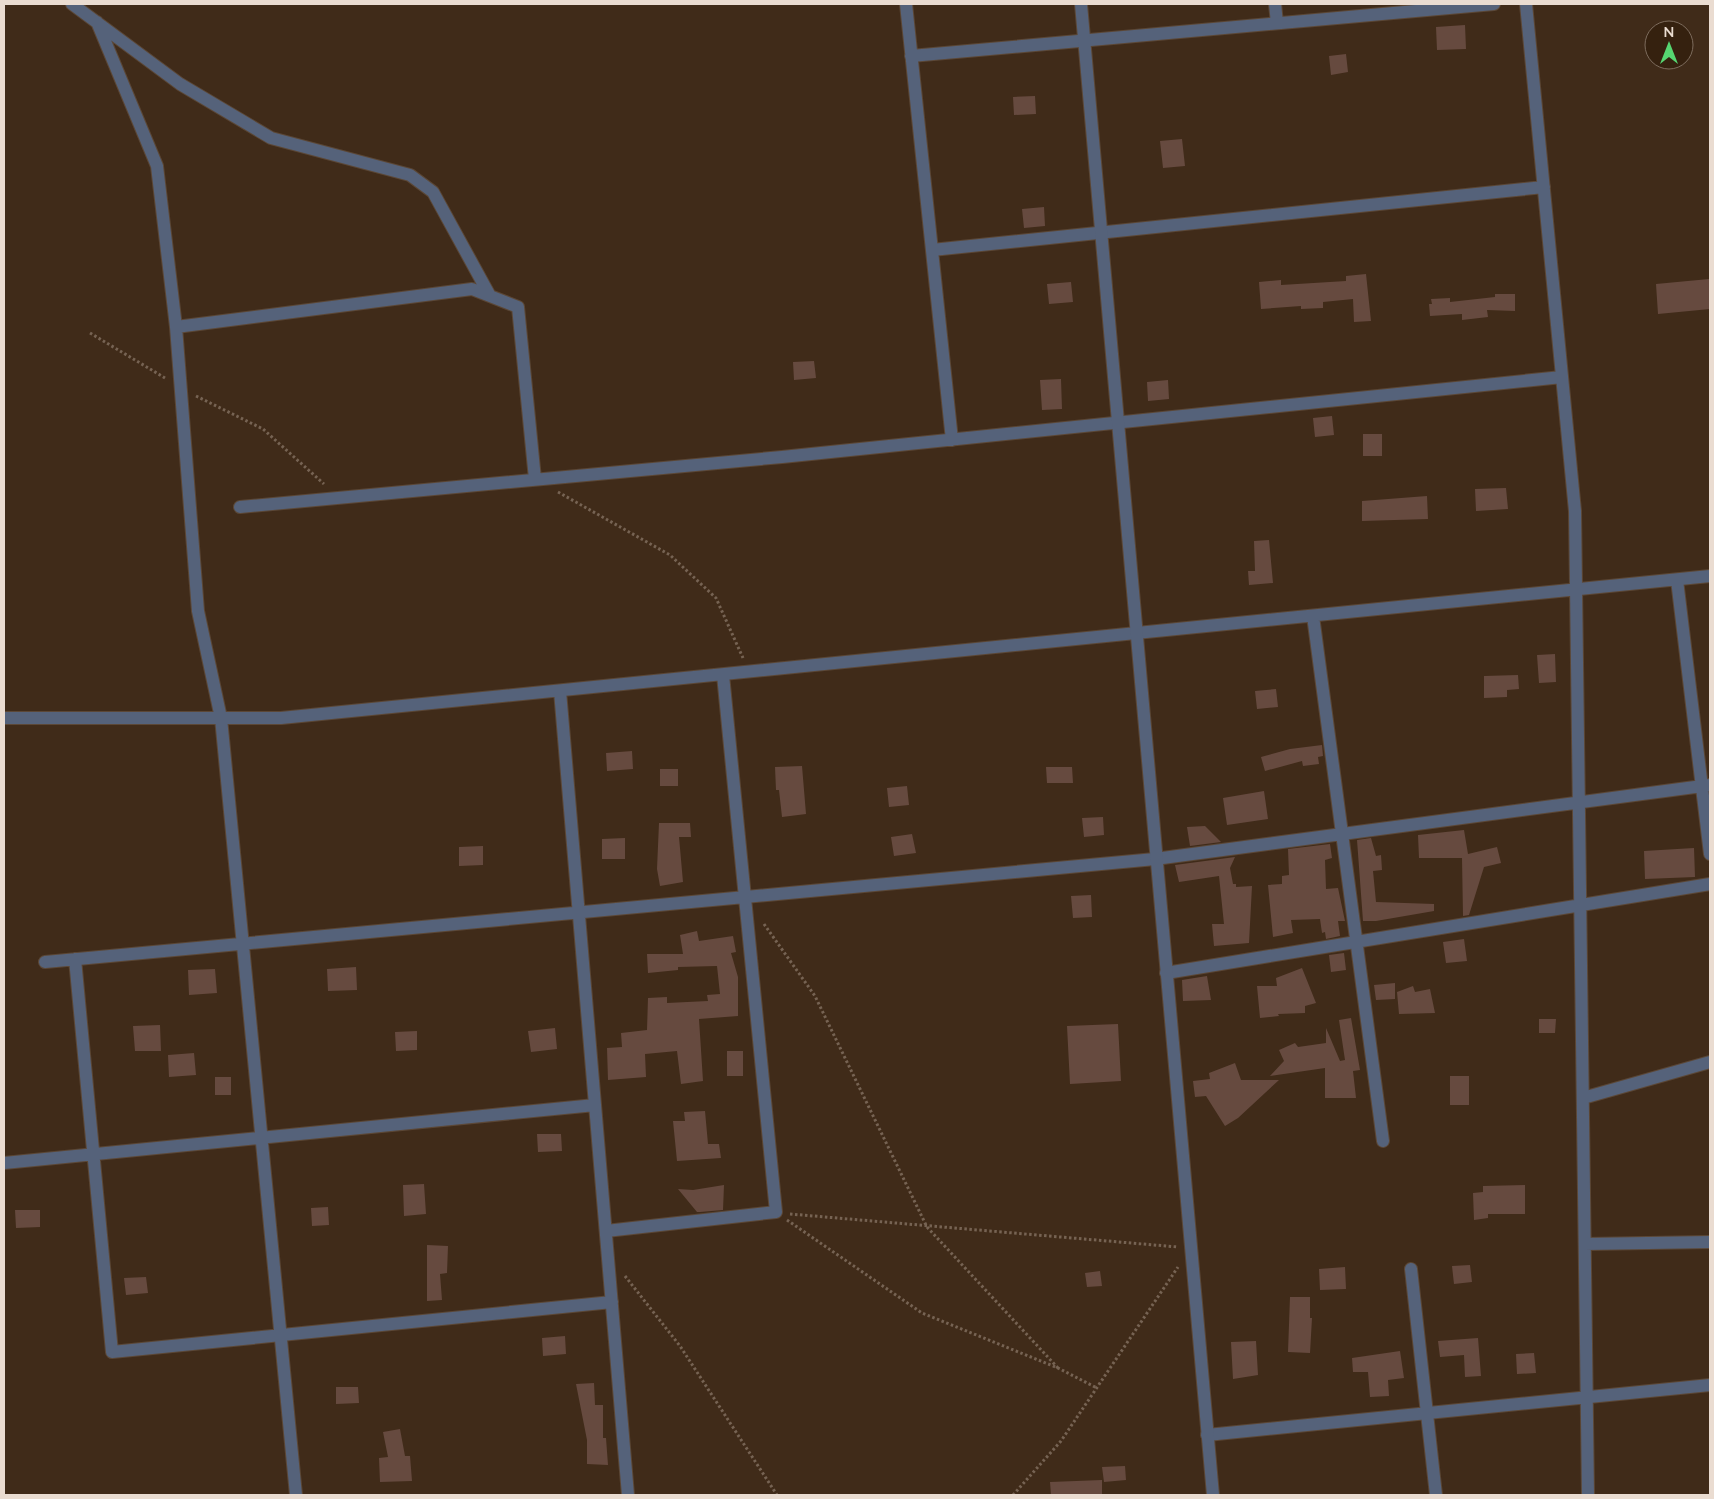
<svg xmlns="http://www.w3.org/2000/svg" width="1714" height="1499" font-family="Lato,sans-serif">
<style>
.building{fill:#664a3f}
.lines{fill:none;stroke-linecap:round;stroke-linejoin:round}
.minor-casing{stroke:#5b4736;stroke-width:14}
.tertiary-casing{stroke:#5b4736;stroke-width:14}
.path{stroke:#766353;stroke-width:3;stroke-dasharray:2.5 2.5;stroke-linecap:butt}
.minor{stroke:#55627a;stroke-width:12}
.tertiary{stroke:#55627a;stroke-width:12}
</style>
<rect width="100%" height="100%" fill="#402b19"/>
<path class="building" d="M1465,25L1466,49L1437,50L1436,27Z
M1346,54L1348,72L1331,75L1329,56Z
M1035,96L1036,114L1014,115L1013,97Z
M1182,139L1185,166L1163,168L1160,141Z
M1044,207L1045,226L1024,228L1022,209Z
M1366,274L1371,321L1354,322L1353,299L1323,302V308L1301,309V306L1261,309L1259,282L1281,280V285L1346,281V276Z
M1709,279L1710,309L1658,314L1656,284Z
M1071,282L1073,302L1049,304L1047,284Z
M1495,294H1515V311L1487,310L1488,317L1462,320V314L1430,316L1429,304H1432L1431,299L1450,298V302L1495,297Z
M814,361L816,378L794,380L793,362Z
M1061,379L1062,409L1042,410L1040,380Z
M1168,380L1169,399L1148,401L1147,382Z
M1332,416L1334,435L1315,437L1313,418Z
M1363,434H1382V456H1363Z
M1506,488L1508,509L1476,511L1475,489Z
M1427,496L1428,519L1362,521V501Z
M1269,540L1273,583L1249,585L1248,571H1255L1254,541Z
M1555,654L1556,682L1539,683L1537,655Z
M1518,675L1519,689L1507,690V697L1484,698V676Z
M1276,689L1278,707L1257,709L1255,691Z
M1322,745L1323,756L1318,757L1319,764L1303,766L1302,761L1265,771L1261,757L1290,749Z
M632,751L633,769L607,771L606,753Z
M802,766L806,814L782,817L779,790H776L775,767Z
M1046,767H1072L1073,783H1047Z
M660,769H678V786H660Z
M907,786L909,805L889,807L887,788Z
M1264,791L1268,819L1227,825L1223,798Z
M1103,817L1104,835L1084,837L1082,818Z
M659,823H690L691,837H679L683,882L660,886L657,869Z
M1205,826L1221,842L1190,846L1187,827Z
M1464,830L1468,854L1497,847L1501,863L1484,867L1469,915L1463,916L1462,858H1419L1418,835Z
M912,834L916,853L894,856L891,837Z
M625,838V859H602V839Z
M1371,838L1376,856L1381,855L1382,870L1373,871L1376,902L1434,904V911L1376,921H1363L1357,840Z
M1330,844L1332,858L1325,860L1326,889L1338,888L1345,921H1338L1340,936L1326,939L1325,932L1322,933L1320,919L1291,920L1293,933L1273,937L1268,885L1282,884V876L1289,875L1288,849Z
M483,846V865L459,866V847Z
M1694,848L1695,877L1645,879L1644,851Z
M1235,857L1230,868L1233,884H1236V887L1252,886L1249,943L1214,946L1212,924H1224L1219,876L1179,882L1175,865Z
M1091,895L1092,917L1073,918L1071,896Z
M697,931L699,941L733,936L736,952L731,953L738,977V1016L699,1019L703,1081L681,1084L677,1051L645,1054L646,1077L608,1080L607,1048L622,1047L621,1033L647,1030L648,998L667,997V1003L708,1001L707,995L720,994L717,966L678,967V970L648,973L647,954H683L680,935Z
M1464,939L1467,961L1446,963L1443,942Z
M1344,953L1346,970L1331,972L1329,955Z
M356,967L357,990L328,991L327,969Z
M1302,968L1316,1003L1305,1006V1013L1278,1014L1279,1016L1260,1018L1257,986H1277L1276,978Z
M215,969L217,993L189,995L188,970Z
M1207,976L1211,1000L1183,1001L1182,980Z
M1395,983V999L1376,1000L1374,985Z
M1413,986L1415,992L1430,989L1435,1013L1399,1014L1397,992Z
M1351,1018L1360,1070L1353,1071L1356,1098H1325V1068L1270,1076L1284,1061L1279,1050L1295,1043L1298,1047L1326,1043V1028L1340,1061L1345,1060L1339,1020Z
M1539,1019H1556L1555,1033H1539Z
M1118,1024L1121,1081L1070,1084L1067,1026Z
M160,1025L161,1051H135L133,1026Z
M555,1028L557,1049L531,1052L528,1031Z
M417,1031V1050L396,1051L395,1032Z
M727,1051H743V1076H727Z
M194,1053L196,1075L169,1077L168,1055Z
M1235,1063L1241,1080H1279L1238,1118L1225,1126L1206,1096L1195,1097L1193,1081L1210,1079L1209,1073Z
M1450,1076H1469V1105H1450Z
M215,1077H231V1095H215Z
M705,1111L708,1144H719L721,1158L677,1161L673,1121H685L684,1112Z
M537,1134H561L562,1151L538,1152Z
M424,1184L426,1214L404,1216L403,1185Z
M724,1185L723,1210L700,1212H697L678,1189L693,1190Z
M1525,1185V1214H1488V1218L1474,1220L1473,1193L1483,1192V1186Z
M328,1207L329,1225L312,1226L311,1208Z
M15,1210H40V1227L16,1228Z
M427,1245L448,1246L447,1273L440,1274L442,1300L427,1301Z
M1470,1265L1472,1282L1454,1284L1452,1266Z
M1345,1267L1346,1289L1320,1290L1319,1269Z
M1100,1271L1102,1286L1087,1287L1085,1273Z
M146,1277L148,1293L126,1295L124,1278Z
M1290,1297H1310V1318H1312L1310,1353L1288,1352Z
M565,1336L566,1354L543,1356L542,1338Z
M1478,1338L1481,1376L1465,1377L1464,1355L1440,1357L1438,1341Z
M1256,1341L1258,1375L1233,1379L1231,1342Z
M1400,1351L1404,1378L1388,1380L1389,1396L1370,1397L1368,1372H1353L1352,1358Z
M1534,1353L1536,1373L1517,1374L1516,1354Z
M594,1383L595,1405H603V1438H606L608,1465L587,1464V1440L576,1384Z
M336,1387H358L359,1403L336,1404Z
M400,1429L405,1456H410L412,1481L380,1482L379,1458L388,1457L383,1432Z
M1125,1466L1126,1480L1104,1482L1102,1467Z
M1102,1480V1495H1051L1050,1482Z"/>
<g class="lines">
<defs>
<path id="minor" d="M72,4L180,84L271,138L410,175L433,192L490,296
M906,4L952,440
M1275,4L1277,23
M1526,4L1575,511L1588,1495
M97,22L157,166L176,327L198,611L221,718L296,1495
M911,56L1494,4
M932,250L1544,187
M176,327L472,289L518,307L535,479
M240,507L782,457L1562,377
M1677,580L1710,854
M1313,616L1383,1141
M560,691L628,1495
M4,718H281L1710,576
M75,959L112,1352L612,1302
M45,962L1155,859L1710,785
M1166,973L1710,884
M1583,1098L1710,1062
M4,1163L595,1105
M606,1231L776,1212L723,675
M1585,1244L1710,1242
M1411,1269L1436,1495
M1207,1435L1710,1385"/>
<path id="tertiary" d="M1081,4L1213,1495"/>
</defs>
<use href="#minor" class="minor-casing"/>
<use href="#tertiary" class="tertiary-casing"/>
<path class="path" d="M90,333L165,378
M196,396L263,429L324,484
M558,492L670,555L716,598L743,658
M764,924L815,996L927,1227L1058,1368
M790,1214L1178,1247
M787,1220L922,1313L1058,1368L1097,1388
M625,1276L680,1346L777,1495
M1013,1495L1061,1441L1178,1267"/>
<use href="#minor" class="minor"/>
<use href="#tertiary" class="tertiary"/>
</g>
<rect width="1714" height="1499" fill="none" stroke="#eadcd1" stroke-width="10"/>
<g transform="translate(1669 45)"><circle r="24" fill="#35210f" stroke="#7d6c5d"/>
<path d="M0-4L9 19L0 12L-9 19Z" fill="#56d671"/>
<text y="-8" font-size="14" font-weight="bold" text-anchor="middle" fill="#eadcd1">N</text>
</g>
</svg>
